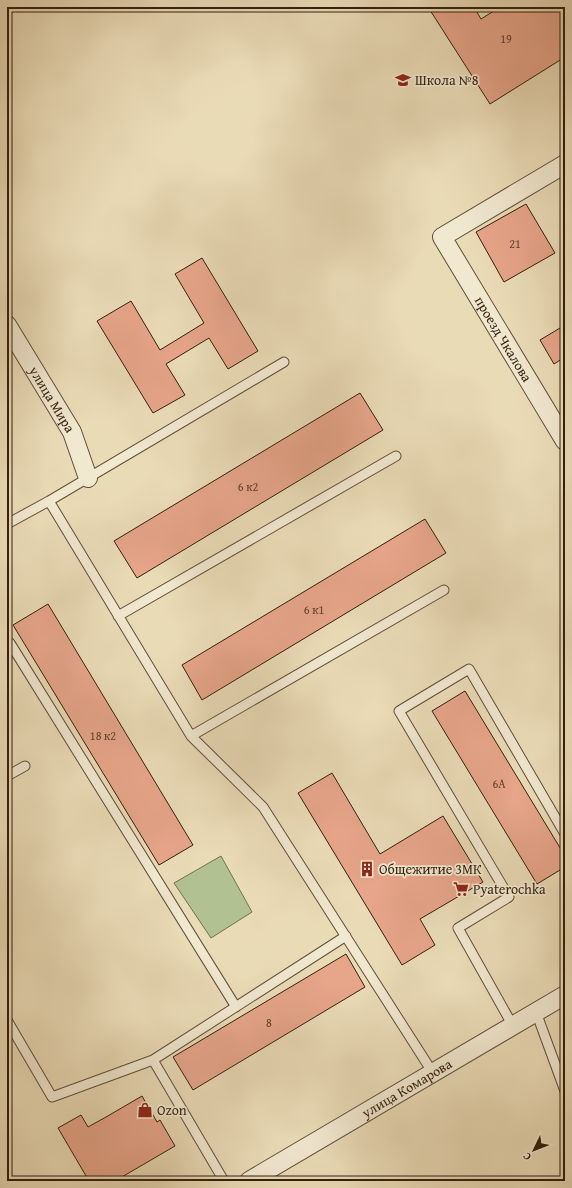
<svg xmlns="http://www.w3.org/2000/svg" width="572" height="1188" font-family="'Gentium Book Plus',serif">
<style>
.green{fill:#b2c192;stroke:#727050}
.building{fill:#e7a58a;stroke:#331f0d}
.lines{fill:none;stroke-linecap:round;stroke-linejoin:round}
.service-casing{stroke:#614e38;stroke-width:11}
.minor-casing{stroke:#614e38;stroke-width:20}
.service{stroke:#f1e8d0;stroke-width:9}
.minor{stroke:#f1e8d0;stroke-width:18}
.labels{text-anchor:middle;dominant-baseline:central;stroke-width:3.5;stroke-linejoin:round;paint-order:stroke}
.number-label{font-size:12px;fill:#60402c}
.poi-label{font-size:14px;fill:#331f0d;stroke:#f1e8d0;text-anchor:start}
.street-label{font-size:14px;fill:#331f0d;stroke:#f1e8d0}
</style>
<rect width="100%" height="100%" fill="#eadbb7"/>
<filter id="stains"><feTurbulence type="fractalNoise" baseFrequency=".005" numOctaves="4"/><feColorMatrix values="0 0 0 0 .2 0 0 0 0 .09 0 0 0 0 .02 0 0 0 .5 -.17"/></filter>
<radialGradient id="worn" r=".72"><stop offset=".6" stop-color="#630" stop-opacity="0"/><stop offset="1" stop-color="#630" stop-opacity=".3"/></radialGradient>
<path class="green" d="M221,856L252,912L211,938L174,883Z"/>
<path class="building" d="M428,7H474L481,19L500,7H565V57L490,104Z
M526,204L555,253L504,282L476,232Z
M202,258L258,351L228,369L209,338L166,364L185,395L153,413L97,321L131,301L160,350L204,323L175,274Z
M565,325V357L554,364L540,340Z
M360,393L383,430L137,578L114,541Z
M425,519L446,553L202,700L182,665Z
M48,604L193,845L159,865L13,625Z
M465,691L565,856V867L537,884L432,711Z
M332,773L380,854L443,816L483,882L420,919L435,945L402,965L298,793Z
M346,954L365,987L193,1090L173,1057Z
M142,1096L157,1122L160,1120L175,1146L115,1181H89L58,1128L81,1115L88,1127L106,1117Z"/>
<g class="lines">
<defs>
<path id="service" d="M49,501L191,736L263,807L433,1073
M7,524L49,501L284,362
M118,616L396,456
M7,645L10,643L236,1007
M191,736L444,590
M7,776L25,766
M536,1012L565,1091
M7,1020L52,1097L153,1060L224,1181
M513,1026L458,928L509,897L399,711L469,669L565,834
M153,1060L346,936"/>
<g id="minor">
<path id="s1" d="M565,164L442,237L565,441"/>
<path id="s2" d="M7,325L72,432L88,478"/>
<path id="s3" d="M249,1181L565,995"/>
</g>
</defs>
<use href="#service" class="service-casing"/>
<use href="#minor" class="minor-casing"/>
<use href="#service" class="service"/>
<use href="#minor" class="minor"/>
</g>
<defs>
<symbol id="school-bare" viewBox="-9 -9 18 18"><path d="M0-5L7-2L0 1L-7-2ZM-4 1L0 2.5L4 1V4Q0 6-4 4Z" fill="#8f2418" stroke="#f1e8d0" stroke-width="2.5" paint-order="stroke"/></symbol>
<symbol id="building-bare" viewBox="-9 -9 18 18"><path d="M-4-6H4V6H1V3H-1V6H-4ZM-2.5-4.3h1.7v1.8h-1.7ZM.8-4.3h1.7v1.8H.8ZM-2.5-1h1.7V.8h-1.7ZM.8-1h1.7V.8H.8Z" fill="#8f2418" stroke="#f1e8d0" stroke-width="2.5" paint-order="stroke"/></symbol>
<symbol id="supermarket-bare" viewBox="-9 -9 18 18"><path d="M-6-5.5h2.5l.6 2H6L4.5 2H-2.5L-4.4-4H-6ZM-1.5 3.2a1.3 1.3 0 1 0 .1 0ZM3 3.2a1.3 1.3 0 1 0 .1 0Z" fill="#8f2418" stroke="#f1e8d0" stroke-width="2.5" paint-order="stroke"/></symbol>
<symbol id="shop-bare" viewBox="-9 -9 18 18"><path d="M-5-2.5h2.3a2.7 3.5 0 0 1 5.4 0H5L5.5 6h-11ZM-1.5-2.5h3a1.5 2.3 0 0 0-3 0Z" fill="#8f2418" stroke="#f1e8d0" stroke-width="2.5" paint-order="stroke"/></symbol>
</defs>
<g fill-rule="evenodd">
<use href="#school-bare" x="392" y="69" width="22" height="22"/>
<use href="#building-bare" x="356" y="858" width="22" height="22"/>
<use href="#supermarket-bare" x="450" y="878" width="22" height="22"/>
<use href="#shop-bare" x="134" y="1099" width="22" height="22"/>
</g>
<g class="labels">
<g class="number-label">
<text x="506" y="38">19</text>
<text x="515" y="243">21</text>
<text x="248" y="486">6 к2</text>
<text x="314" y="609">6 к1</text>
<text x="103" y="735">18 к2</text>
<text x="499" y="783">6А</text>
<text x="269" y="1022">8</text>
</g>
<g class="poi-label">
<text x="415" y="80">Школа №8</text>
<text x="379" y="869">Общежитие 3МК</text>
<text x="473" y="889">Pyaterochka</text>
<text x="157" y="1110">Ozon</text>
</g>
<g class="street-label">
<text stroke="none"><textPath href="#s1" startOffset="262">проезд Чкалова</textPath></text>
<text stroke="none"><textPath href="#s2" startOffset="87">улица Мира</textPath></text>
<text stroke="none"><textPath href="#s3" startOffset="183">улица Комарова</textPath></text>
</g>
</g>
<rect width="572" height="1188" fill="none" stroke="#eadbb7" stroke-width="24"/>
<rect x="8" y="8" width="556" height="1172" fill="none" stroke="#331f0d" stroke-width="2"/>
<rect x="12" y="12" width="548" height="1164" fill="none" stroke="#331f0d"/>
<g transform="translate(534 1150) rotate(227)" stroke="#f1e8d0" stroke-width="3" paint-order="stroke">
<path d="M0-3L7 15L0 10L-7 15Z" fill="#331f0d"/>
<text y="-6" font-size="11" font-weight="bold" text-anchor="middle" fill="#331f0d">С</text>
</g>
<rect width="100%" height="100%" filter="url(#stains)"/>
<rect width="100%" height="100%" fill="url(#worn)"/>
</svg>
